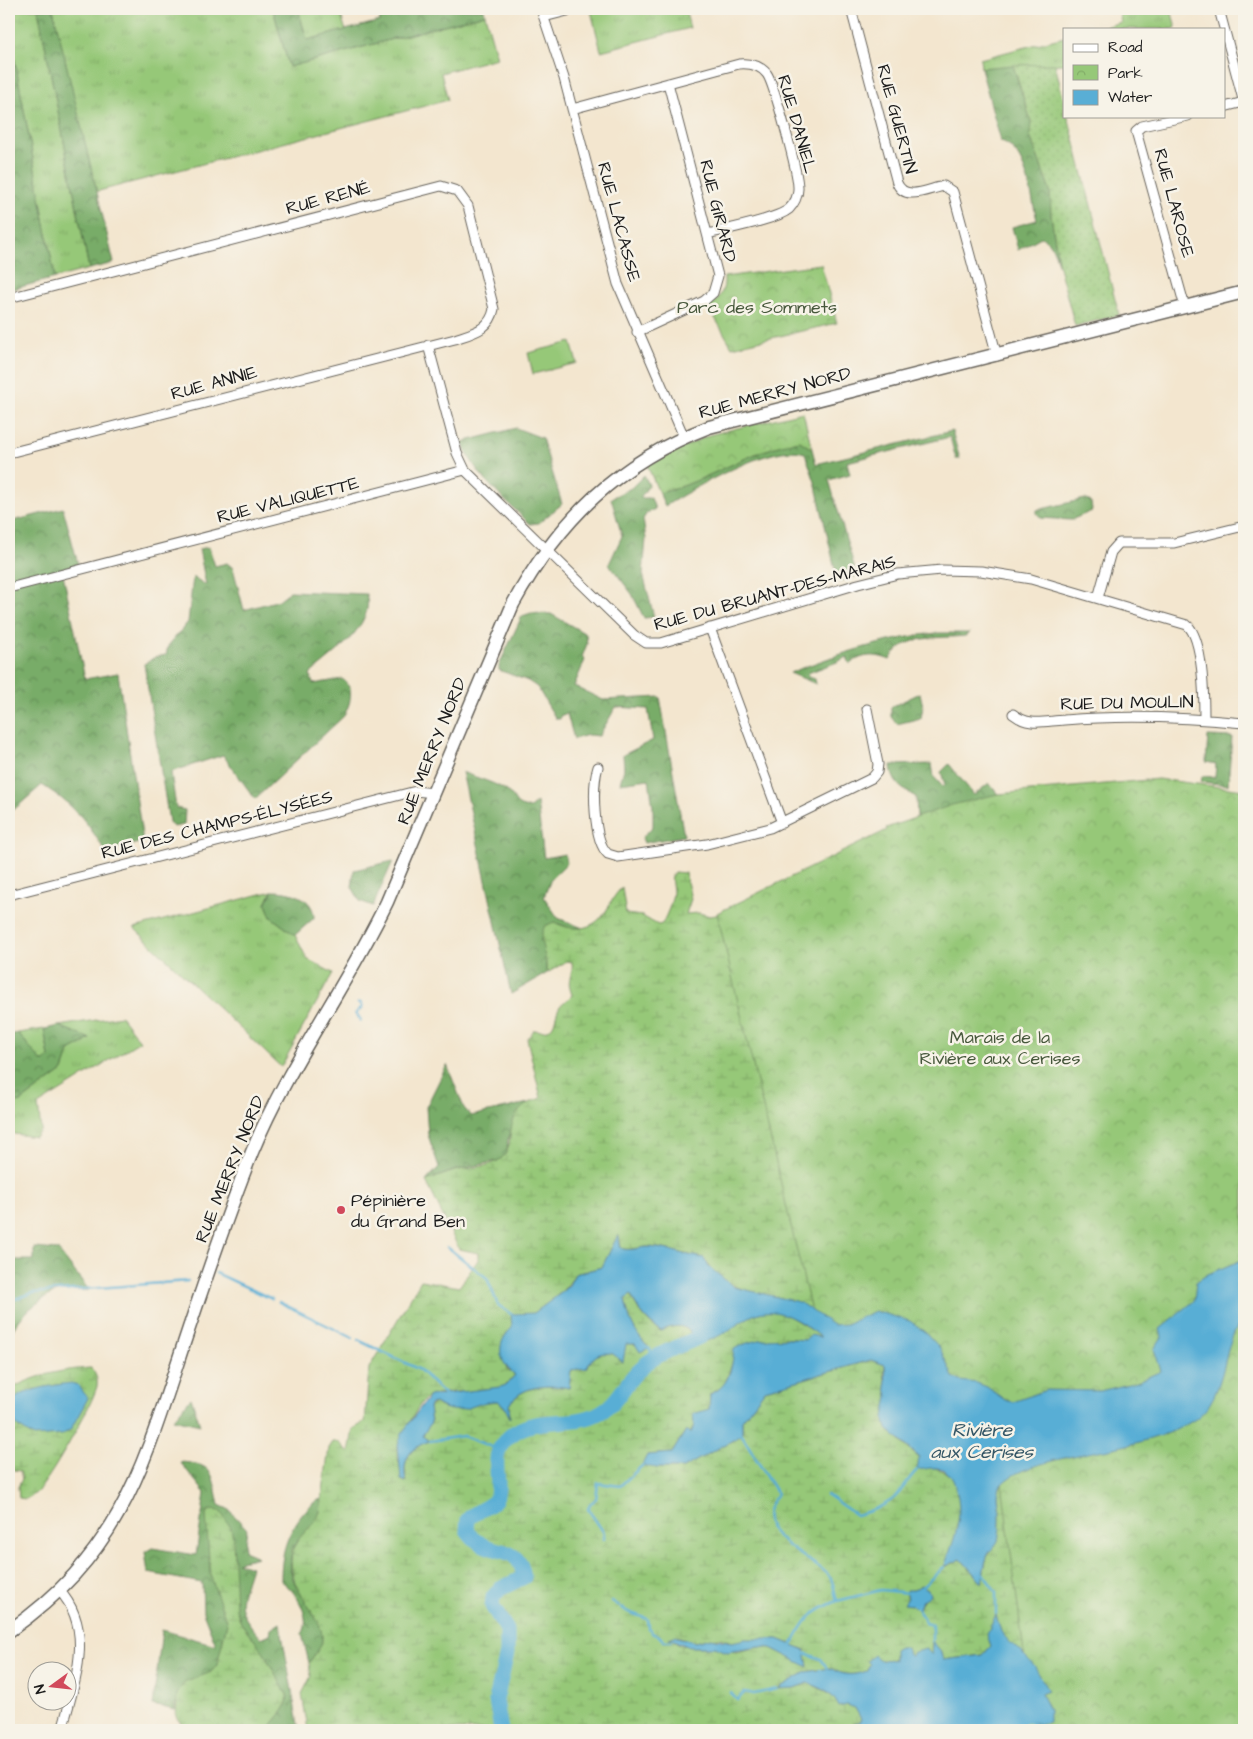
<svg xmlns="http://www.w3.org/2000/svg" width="1253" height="1739" font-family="'Architects Daughter',sans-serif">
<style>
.grass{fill:url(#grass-tufts);stroke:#59724a}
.forest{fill:url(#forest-crowns);stroke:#4a6442}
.wetland{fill:url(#wetland-marsh);stroke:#59724a;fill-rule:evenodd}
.park{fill:url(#park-crowns);stroke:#59724a}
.garden{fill:url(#garden-dots);stroke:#59724a}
.pitch{fill:#96c878;stroke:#59724a}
.water{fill:#59aed5;stroke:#3a6578}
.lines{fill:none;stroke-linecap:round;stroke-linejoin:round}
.stream{stroke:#59aed5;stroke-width:2.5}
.river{stroke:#59aed5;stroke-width:15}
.minor-casing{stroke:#67635b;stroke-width:11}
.secondary-casing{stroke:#67635b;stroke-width:15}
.minor{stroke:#fff;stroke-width:9}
.secondary{stroke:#fff;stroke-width:12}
.poi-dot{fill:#d1495b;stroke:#f7f3e8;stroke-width:2}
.labels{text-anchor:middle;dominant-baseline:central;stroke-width:5;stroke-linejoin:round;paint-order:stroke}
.street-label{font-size:18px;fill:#1c1c1c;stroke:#f7f3e8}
.park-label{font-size:18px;fill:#47583c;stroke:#f7f3e8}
.poi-label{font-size:18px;fill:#1c1c1c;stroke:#f7f3e8;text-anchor:start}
.water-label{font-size:19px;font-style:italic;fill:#345666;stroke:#f7f3e8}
</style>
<defs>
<pattern id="grass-tufts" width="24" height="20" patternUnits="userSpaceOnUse" patternTransform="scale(1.25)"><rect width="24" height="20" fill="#96c878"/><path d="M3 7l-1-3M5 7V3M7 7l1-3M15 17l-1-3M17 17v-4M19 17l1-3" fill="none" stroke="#81ab67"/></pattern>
<pattern id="forest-crowns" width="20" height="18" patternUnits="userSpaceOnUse" patternTransform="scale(1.25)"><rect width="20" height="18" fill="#78ac68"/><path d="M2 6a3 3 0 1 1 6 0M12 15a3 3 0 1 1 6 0" fill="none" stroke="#628b55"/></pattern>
<pattern id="wetland-marsh" width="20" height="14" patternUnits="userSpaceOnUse" patternTransform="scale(1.25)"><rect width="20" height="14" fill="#96c878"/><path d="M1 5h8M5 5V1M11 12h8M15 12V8" fill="none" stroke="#81ab67"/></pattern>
<pattern id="park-crowns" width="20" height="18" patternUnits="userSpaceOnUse" patternTransform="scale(1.25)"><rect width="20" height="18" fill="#96c878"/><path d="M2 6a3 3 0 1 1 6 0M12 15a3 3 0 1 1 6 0" fill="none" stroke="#81ab67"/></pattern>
<pattern id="garden-dots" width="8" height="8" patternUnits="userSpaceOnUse" patternTransform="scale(1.25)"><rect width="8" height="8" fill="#96c878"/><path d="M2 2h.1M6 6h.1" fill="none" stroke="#81ab67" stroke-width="1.8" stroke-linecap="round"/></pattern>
</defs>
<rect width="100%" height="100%" fill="#f7f3e8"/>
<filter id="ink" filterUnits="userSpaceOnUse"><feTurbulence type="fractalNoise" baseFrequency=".02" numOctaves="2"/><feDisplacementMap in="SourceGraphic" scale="10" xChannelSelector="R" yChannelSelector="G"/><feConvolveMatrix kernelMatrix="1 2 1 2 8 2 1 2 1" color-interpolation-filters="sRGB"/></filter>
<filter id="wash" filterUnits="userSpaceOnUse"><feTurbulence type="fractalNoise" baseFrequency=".0096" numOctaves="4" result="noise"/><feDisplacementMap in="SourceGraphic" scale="20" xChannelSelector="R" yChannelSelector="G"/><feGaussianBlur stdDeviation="1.12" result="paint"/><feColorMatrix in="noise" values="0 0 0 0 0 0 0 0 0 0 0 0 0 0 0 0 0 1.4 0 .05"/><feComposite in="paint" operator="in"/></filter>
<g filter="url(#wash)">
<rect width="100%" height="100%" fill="#f3e6cf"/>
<path class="grass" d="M9,9H38L89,269L55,278L9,29Z
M53,9H273L289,67L485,14L497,58L441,73L448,100L95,192Z
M298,9H339L346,31L307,40Z
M600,9H685L690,28L601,51L591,11Z
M1118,9H1171L1176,29H1097L1121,22Z
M1064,37V64L981,68L980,59Z
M272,891L266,904L271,917L295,935L307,959L333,973L281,1067L134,928Z
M121,1016L140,1041L38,1105L41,1130L35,1137L14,1134L9,1131V1106L20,1102L63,1071L69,1051L90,1039L59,1026Z
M44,1029L49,1057L45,1061H41L18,1033Z"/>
<path class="forest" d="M38,9H53L114,263L89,269Z
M273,9H298L307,40L380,21L377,9H484L485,14L289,67Z
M9,29L55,278L9,290Z
M1013,65L1031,121L1030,136L1050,190L1051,215L1059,267C1055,255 1054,243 1041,237L1018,250L1012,227L1037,220C1031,197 1027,150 1001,142L981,68Z
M516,428L542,438L562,504L539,523L530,524C504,499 475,476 462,442Z
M952,431L960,459H956L950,437L847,462L850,474L829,480L857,576L838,582L815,482L805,453C773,441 693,489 665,506L659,493C708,482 749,449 800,441L812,449L816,464Z
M644,475L649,485L640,498H651L655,509L647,513L643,519L646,539L643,574L654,617L644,618L632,594L609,564L622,536L611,498L631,488Z
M1085,499L1091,502L1092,511L1071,520L1041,518L1037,513V510Z
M63,508L78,564L62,569L85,679L118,673L143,842L105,851C85,819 75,806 42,785L9,814V522Z
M209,547L215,566L227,563L233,568L244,610L279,600L290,591L366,594C377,624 329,658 310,674L313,684L342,679C356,688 350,704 344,716L255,799L223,755L171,772L176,808L185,810L184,825L173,827L169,822L144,664L155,657L166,655L168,646L188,622L193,577L206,585L199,549Z
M531,613L551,614L586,634L587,644L582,657L585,660L574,686L603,700L660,697L684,836L644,843L642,838L653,826V807L649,779L620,783L624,769L623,755L653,740L648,709L616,707L599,736L588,735L574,739L567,714L561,715L560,719H556L537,687L528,681L499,670V665L522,616Z
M938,633H970L965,636C939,639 904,633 890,660C876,654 862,654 850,664L847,657L837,662L808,673L809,677L815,679L816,684L790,673C829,656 895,636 938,633Z
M920,693L923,706L921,718L897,724L891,717V707Z
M1208,736L1232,737L1228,785L1201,782L1202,776L1215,777L1216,764L1206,762Z
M932,764L934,777L943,787L945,785L941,772L949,764L974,795L989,783L1001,798L917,818L916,797C901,789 892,783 891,765Z
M462,772C476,778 495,782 507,791C518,800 512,806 530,808L537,802L544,858L565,854L567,863L551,879L544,897L558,918L583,928L572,929L554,922L541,940L546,956V971L549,972L511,994Z
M393,861L373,906L360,901L352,887L354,870Z
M272,891C291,891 314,897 314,918L295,935L271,917L266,904Z
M59,1026L90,1039L69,1051L63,1071L20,1102L9,1106V1035L18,1033L41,1061H45L49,1057L44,1029Z
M447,1065L464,1108L471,1116L528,1103L522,1108L508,1139L507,1150L504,1157L497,1161L456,1170L426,1181L439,1167L428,1135L426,1107Z
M34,1248L58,1250L89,1290C79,1291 64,1289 54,1293C35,1302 15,1320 9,1339V1260H34Z
M191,1398L192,1400L200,1425L173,1419Z
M180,1462C215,1464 212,1473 219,1505L228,1509L247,1529L244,1551L258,1557L237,1562L251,1567C239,1605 234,1607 261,1638L270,1634L271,1629L280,1623L299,1730H269C274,1718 290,1710 287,1695L262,1650L241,1623L236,1609L221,1604L227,1623L217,1665L211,1672L196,1678L175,1704V1710L153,1705L162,1630L216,1645L203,1612L202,1583L148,1573L145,1552L152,1548L196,1555L205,1493Z
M321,1499C321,1505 321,1513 318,1518C305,1539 288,1537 291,1570C293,1593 325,1619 322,1640C321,1649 313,1656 309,1663L302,1634C313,1619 295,1589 281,1581C281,1556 285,1537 301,1516C307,1509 312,1502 321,1499Z"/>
<path class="wetland" d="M674,872L685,873L691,899L686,914L699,913L710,916L722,914L846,1324C824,1316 802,1304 780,1298C749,1289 721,1291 704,1258C685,1255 667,1248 648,1247C640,1247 628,1252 621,1248L619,1236L602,1267L575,1274C563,1298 528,1315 507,1333V1369L515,1375C511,1378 508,1383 504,1386C488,1395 444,1388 428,1397C422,1400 416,1411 412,1418C396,1447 392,1449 406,1482C402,1460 409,1448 429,1441L422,1436L431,1423L429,1407L435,1403L440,1407L498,1401L504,1406L510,1416L509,1405C521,1385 549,1384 569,1388L571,1370L587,1368C592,1356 600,1351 614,1354L623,1361L625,1344L630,1343L648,1348C634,1334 628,1318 625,1299L631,1295C638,1311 646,1321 660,1331C671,1326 684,1322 692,1335L684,1344C718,1344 755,1302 780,1312C795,1318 809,1329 823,1337L805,1340L784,1338L733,1361L724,1386L710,1394L709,1409L694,1425L691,1433L686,1430L672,1453L647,1455L656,1468H683L742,1435V1420L765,1390L871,1360L885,1365L884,1374L888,1396L887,1429C902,1442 917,1459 935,1468C942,1471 950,1472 954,1480C969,1507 954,1540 945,1567L961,1559L981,1582L987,1557L998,1540L1000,1513L998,1494L1001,1485L1011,1478L1244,1730H1018L1027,1721L1041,1724L1027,1658C1012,1647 999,1635 996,1615L991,1646L983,1655L943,1660L940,1650L932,1642V1655L884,1661L878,1660L874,1655L867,1671C852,1676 844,1676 830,1668L806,1672L779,1688H794L808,1683C825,1689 838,1703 855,1707L861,1719L860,1722L851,1724L855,1730H308L302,1694L311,1676L309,1663C314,1655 321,1649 322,1640C325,1616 285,1590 292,1553C296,1535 313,1529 320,1512L329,1448L333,1442H339L349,1453L353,1429L365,1422L369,1368L421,1280L459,1287L478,1260V1253L459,1249L426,1181C435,1178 445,1174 455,1171C469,1167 490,1168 502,1158C518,1145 498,1111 541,1098L527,1039L534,1030C559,1034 552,1019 560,1006C564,1001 569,999 572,995C565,976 574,978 572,962L567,961L549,972L546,971C548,955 536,941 545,926L554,922C573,932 593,931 606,911C611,903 615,893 622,888L626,914L642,916L658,925L662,924C667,914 672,903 673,892C673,885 669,878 674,872ZM921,1585L928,1589L918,1611L912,1605L905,1603L908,1598L906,1591L914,1590ZM677,1636L695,1642L707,1639L720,1638L732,1642L778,1639L805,1650L808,1666L771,1648L760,1647L736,1652L714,1647H695L681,1645L673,1640Z
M91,1368C95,1373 98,1378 97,1386C94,1402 48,1483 36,1493C33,1495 29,1497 26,1499L19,1498L18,1487L22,1479L20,1471L9,1469V1390C32,1376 63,1369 91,1368Z
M209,1510L220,1511L231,1528L233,1538L236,1609L241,1623L262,1650L287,1695C290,1710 274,1718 269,1730H186L176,1717L177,1694L184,1683L211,1672L217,1665L227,1623L210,1574L206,1514Z"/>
<path class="park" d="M821,264L837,323L732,347L708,306C720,300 725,290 724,277Z
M803,412L812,449L800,441C749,449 708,482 659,493L647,465L709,435Z
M1158,779L1244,790V1730H1034L997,1445L938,1395L814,1323L717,913L887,830L886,828L952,805L998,794Z"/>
<path class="garden" d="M1055,64L1064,101V116H1068L1119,315L1075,326L1059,267L1051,215L1050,190L1030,136L1031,121L1013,65Z"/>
<path class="pitch" d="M571,342L577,363L533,374L528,353Z"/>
<path class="water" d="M618,1235L621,1248C628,1252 640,1247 648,1247C667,1248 685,1255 704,1258L709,1267L734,1287L799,1302L833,1325L846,1324L875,1311L910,1321L926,1333L940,1348L953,1377L960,1381L977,1383L987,1387L1005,1400L1013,1402L1046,1390L1100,1391L1137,1382L1161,1371L1154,1349L1162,1337L1160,1329L1194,1301L1196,1282L1208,1274L1244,1259V1321C1221,1334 1230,1397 1194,1420C1174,1433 1146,1441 1123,1446C1094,1453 1019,1462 1001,1485C995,1493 1000,1506 1000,1515C1000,1522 1000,1534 998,1541C995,1547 989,1551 987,1557C984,1564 984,1575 982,1583L961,1559L944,1567C954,1540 964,1517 956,1489C954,1481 951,1474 944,1470C936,1466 926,1469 917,1470L919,1457L887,1429L884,1417L888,1396L886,1388L885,1365L871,1360L765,1390L742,1420V1435L683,1468H656L642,1465L647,1455L672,1453L686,1430L691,1433L694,1425L693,1414L709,1409L710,1394C729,1387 732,1368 734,1349C757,1336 780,1338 805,1340L810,1335L821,1337C746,1277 749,1342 684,1345L692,1335C685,1322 671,1326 661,1331C646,1321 639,1311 631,1295L625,1299C628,1319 635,1334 649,1348L640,1352L635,1344H626L623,1362L613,1354C600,1351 592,1356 587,1368L571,1370L569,1388C549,1384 521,1385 509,1405L510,1418L504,1406L498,1401C473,1400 461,1421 435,1403L431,1404L429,1407L431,1423L422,1436L430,1441C408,1448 402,1461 406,1482L401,1480L398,1445L402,1433L429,1396L500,1387L506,1385L515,1375C498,1362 495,1343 512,1328L511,1314L534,1313L561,1293L569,1285L575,1274L602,1267Z
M71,1383L78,1385L88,1398L71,1429L62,1435L34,1437L17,1426L9,1413C10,1410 10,1405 12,1402C21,1389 56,1385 71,1383Z
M921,1585L928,1589L930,1595L922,1600L918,1611L912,1605L904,1604L908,1598L906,1590H914Z
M996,1614C1000,1638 1011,1642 1027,1658C1036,1666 1042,1680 1048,1691L1041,1694L1049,1710V1722L1041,1724L1027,1721L1018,1730L1007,1726L1004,1730H855L851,1724L860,1722L861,1719L855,1708L847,1705L839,1707C833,1693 822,1688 808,1683L794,1688L777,1689L806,1672L830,1668C844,1676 852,1676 867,1671L870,1664L867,1661L874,1655C880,1662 885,1661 894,1660V1650L899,1647H905L911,1657L914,1652L926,1649L932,1655V1641L940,1650L943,1660L983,1655L991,1646L987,1635Z
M674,1636L695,1642L711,1638L732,1642L745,1639H778L805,1650L808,1667L771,1648L760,1647L727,1652L714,1647H689L669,1638Z"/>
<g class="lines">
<path class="stream" d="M358,1003H361L362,1007L356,1013L361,1021
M447,1247L487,1278L498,1305L511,1314
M216,1273L272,1299
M9,1301L33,1293L188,1281
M279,1302L353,1338
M358,1340L420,1370L444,1394
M649,1348L656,1358
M742,1435L777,1494C774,1499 769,1505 768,1511C761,1541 818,1559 831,1579C834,1585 835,1595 837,1601L881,1590L909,1593
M430,1441L463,1436L500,1450
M827,1495L856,1515C869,1512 889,1505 898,1494C905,1486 909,1478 917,1470
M604,1539V1533L588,1509L590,1504L596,1499L598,1483L620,1486L643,1465
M984,1574L996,1593V1614
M921,1588L944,1567
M612,1601L628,1612L648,1619L649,1628L653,1634L658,1635L664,1641H671
M918,1610L926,1622L932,1624V1641
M792,1645C806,1619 809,1613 837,1601
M805,1653L821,1659L827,1668
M731,1693L737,1700L745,1692L754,1694L777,1689
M1027,1721L1047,1730"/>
<path class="river" d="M501,1730L496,1700L507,1653V1630L492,1606L493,1597L500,1589L524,1577C518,1538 487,1561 467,1530L468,1519C475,1512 492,1505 495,1500C505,1481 485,1455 510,1436C533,1416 563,1426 590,1417C621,1406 621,1384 643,1366C659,1352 682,1346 701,1336"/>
</g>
</g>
<g filter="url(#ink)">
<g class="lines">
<defs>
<path id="minor" d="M541,9L564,78L618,284L684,437
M851,9L897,183C905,202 928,189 944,186L953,192L997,356
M1219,9L1244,103
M544,17L575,9
M1224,107L1244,102
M572,109L739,64C750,63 760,65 767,74C774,84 799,175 798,189C798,196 794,204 789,209C776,220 726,229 708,234
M9,298L441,186L457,191L468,206L494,309C490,330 472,333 455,339L9,453
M1185,307L1136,131L1142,126L1188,116
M637,332L704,301L713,293L718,276L668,83
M428,345L457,453L465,470
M9,588L465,470L634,635L646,643H661L858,584L898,574L942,570L981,571L1031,579L1187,625C1203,638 1204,697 1204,718
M1098,598L1111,552L1119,543H1174L1244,526
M710,628L782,823
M1013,714C1029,727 1045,721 1064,720C1125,715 1183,717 1244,723
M598,767C592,785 593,841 608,854L618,857L707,844L770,828L872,778L877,772L878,764L867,709
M9,895L416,791L433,793
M59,1590C96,1630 74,1684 62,1730"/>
<path id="secondary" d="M9,1631C119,1554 142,1471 182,1349C204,1283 226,1217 252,1152C288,1065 346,987 387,902L513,604C559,520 618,462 709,427L1244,292"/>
</defs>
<use href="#minor" class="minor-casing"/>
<use href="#secondary" class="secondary-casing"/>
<use href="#minor" class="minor"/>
<use href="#secondary" class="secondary"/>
</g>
</g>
<circle class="poi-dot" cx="341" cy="1210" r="5"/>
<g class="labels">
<g class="street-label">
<text transform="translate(897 119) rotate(75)">RUE GUERTIN</text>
<text transform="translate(797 124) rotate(74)">RUE DANIEL</text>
<text transform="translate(328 198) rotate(-15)">RUE RENÉ</text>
<text transform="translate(1174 203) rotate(75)">RUE LAROSE</text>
<text transform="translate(718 211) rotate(76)">RUE GIRARD</text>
<text transform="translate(619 222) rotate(75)">RUE LACASSE</text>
<text transform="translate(214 383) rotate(-15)">RUE ANNIE</text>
<text transform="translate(775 393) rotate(-15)">RUE MERRY NORD</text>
<text transform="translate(288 500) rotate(-14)">RUE VALIQUETTE</text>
<text transform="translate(775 593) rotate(-15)">RUE DU BRUANT-DES-MARAIS</text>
<text transform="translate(1127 703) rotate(-1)">RUE DU MOULIN</text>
<text transform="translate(432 751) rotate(-68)">RUE MERRY NORD</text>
<text transform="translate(217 825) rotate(-14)">RUE DES CHAMPS-ÉLYSÉES</text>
<text transform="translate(230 1169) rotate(-68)">RUE MERRY NORD</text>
</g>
<g class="park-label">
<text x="757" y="307">Parc des Sommets</text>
<text x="1000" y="1037">Marais de la<tspan x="1000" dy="21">Rivière aux Cerises</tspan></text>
</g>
<g class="poi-label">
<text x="351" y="1200">Pépinière<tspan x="351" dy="21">du Grand Ben</tspan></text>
</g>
<g class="water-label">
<text x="982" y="1430">Rivière<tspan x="982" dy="22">aux Cerises</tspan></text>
</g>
</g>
<rect width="1253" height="1739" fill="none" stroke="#f7f3e8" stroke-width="30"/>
<rect x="1063" y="28" width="162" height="90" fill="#f7f3e8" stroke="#9f9d96"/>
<rect x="1073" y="44" width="25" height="8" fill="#ffffff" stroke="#9f9d96"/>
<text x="1108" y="52" font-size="15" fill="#1c1c1c">Road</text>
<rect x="1073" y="65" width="25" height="15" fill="url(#park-crowns)" stroke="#9f9d96"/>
<text x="1108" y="78" font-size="15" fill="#1c1c1c">Park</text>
<rect x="1073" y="90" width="25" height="15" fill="#59aed5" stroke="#9f9d96"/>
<text x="1108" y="102" font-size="15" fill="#1c1c1c">Water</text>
<g transform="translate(52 1686) rotate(255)"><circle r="24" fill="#f7f3e8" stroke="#9f9d96"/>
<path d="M0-4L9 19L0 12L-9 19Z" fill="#d1495b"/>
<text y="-8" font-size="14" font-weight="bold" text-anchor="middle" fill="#1c1c1c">N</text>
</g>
</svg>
